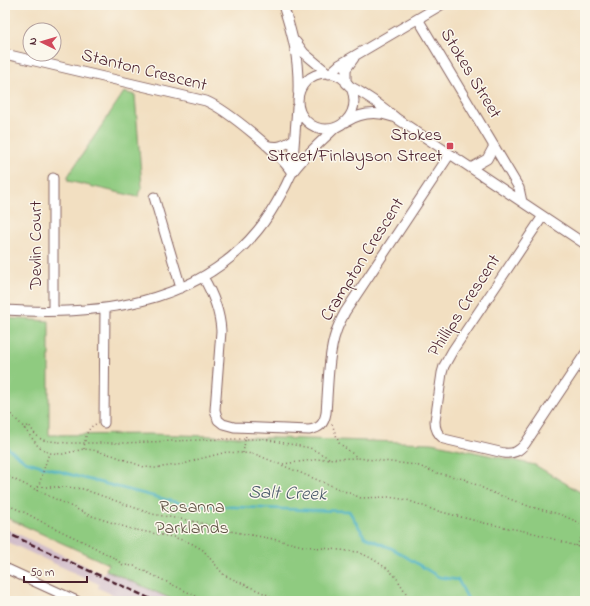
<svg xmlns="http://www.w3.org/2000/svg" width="590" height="606" font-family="'Indie Flower',sans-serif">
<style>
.industrial{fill:#d1bdca}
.green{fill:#8fcb80;stroke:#6c7556}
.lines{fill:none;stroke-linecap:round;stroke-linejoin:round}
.stream{stroke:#46b0c5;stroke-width:2.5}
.minor-casing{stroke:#856260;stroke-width:11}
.path{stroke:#856260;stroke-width:1.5;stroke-dasharray:1 3;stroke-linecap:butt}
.minor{stroke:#fff;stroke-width:9}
.rail{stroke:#4a1f2b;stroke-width:2.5;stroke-dasharray:6 3;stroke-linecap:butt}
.poi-dot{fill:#d1495b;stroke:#fbf7ec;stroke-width:1.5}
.labels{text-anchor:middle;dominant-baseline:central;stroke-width:3;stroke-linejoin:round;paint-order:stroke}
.street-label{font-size:18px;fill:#4a1f2b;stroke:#fbf7ec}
.poi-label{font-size:18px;fill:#4a1f2b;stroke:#fbf7ec;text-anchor:end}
.park-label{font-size:18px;fill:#5f5344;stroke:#fbf7ec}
.water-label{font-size:19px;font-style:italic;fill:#485969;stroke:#fbf7ec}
</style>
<rect width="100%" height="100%" fill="#fbf7ec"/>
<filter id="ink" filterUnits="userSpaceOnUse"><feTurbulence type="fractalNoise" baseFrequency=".025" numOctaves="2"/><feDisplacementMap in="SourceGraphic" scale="8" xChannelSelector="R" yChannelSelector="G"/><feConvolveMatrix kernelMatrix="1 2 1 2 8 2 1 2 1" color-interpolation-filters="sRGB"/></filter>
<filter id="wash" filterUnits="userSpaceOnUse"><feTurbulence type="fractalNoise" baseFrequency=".012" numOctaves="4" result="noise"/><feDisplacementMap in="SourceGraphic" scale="16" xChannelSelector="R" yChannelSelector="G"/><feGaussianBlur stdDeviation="0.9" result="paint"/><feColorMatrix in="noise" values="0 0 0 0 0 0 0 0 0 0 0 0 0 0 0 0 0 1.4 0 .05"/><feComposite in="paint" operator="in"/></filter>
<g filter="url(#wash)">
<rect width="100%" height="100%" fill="#f2dfc1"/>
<path class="industrial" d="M5,528L103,574L106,570L176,601H127L98,588L99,584L5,541Z"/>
<path class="green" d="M124,92L135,95L142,187L139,192L138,197L68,181V176Z
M5,318L49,321V435L149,434L432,443L535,465L585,495V601H176L106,570L108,564L5,517Z"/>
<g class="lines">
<path class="stream" d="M5,446L25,461L79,477L187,505L307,510L349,511L365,537L393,549L439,577L458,580L469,601"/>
</g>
</g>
<g filter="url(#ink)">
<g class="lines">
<defs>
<path id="minor" d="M283,5C293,36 299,58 298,92
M418,19L519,188L522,202
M296,42L304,53L329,74
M5,54L206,101C227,110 281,154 292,173
M298 101a28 28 0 1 1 56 0a28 28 0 1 1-56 0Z
M329,74L339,65L441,5
M346,83V69L354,58
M348,85C365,94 381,105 396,118L585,244
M346,122C360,113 376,111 393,117
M266,145C277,149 285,145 294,139
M471,168L487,159L494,146
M292,173L297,107
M154,197L181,288
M543,216L453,350L444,366L442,373L435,421C435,429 437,434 444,439L504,453C514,454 519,451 525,444L585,354
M203,277C213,294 220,311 221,331L215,410L218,420L223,424L234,427L309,430C320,428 324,424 326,413C328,389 328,354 336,332C338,325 342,318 345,312L450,154
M5,310C96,316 196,306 258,230C268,218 276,204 284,189C287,184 289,178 292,173C303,157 322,141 336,127
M53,311V178
M104,423L105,308
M5,568L77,601"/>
</defs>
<use href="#minor" class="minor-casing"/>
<path class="path" d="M5,409L21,424L38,446L49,453L63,454L84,449L93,450L112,455L144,467L155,468L184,464L199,459L227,452L255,454L361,498L389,497L407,500L434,510L484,523L534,533L585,549
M332,424L339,443L358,458
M24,429L29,425L35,434L42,440L67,443H122L225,439H264L310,448L329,458
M84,449C85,440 86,428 96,424
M243,453L246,435
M283,464L321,459L358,458L416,465L437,473L464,479L491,492L531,507L559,514L578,522L585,529
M5,475L89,515L131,529L173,537L191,543L203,550L224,575L281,601
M38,487H66L83,489L152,514L197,522L230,531L273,539L303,546L358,552L371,558L388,569L396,577L411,601
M37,491L49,453
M5,504L26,513L42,522L88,544L114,558L123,565L134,566L206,601
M576,546L585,532"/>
<use href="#minor" class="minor"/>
<path class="rail" d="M5,532L155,601"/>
</g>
</g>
<rect class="poi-dot" x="446" y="142" width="8" height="8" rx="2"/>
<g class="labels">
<g class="street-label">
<text transform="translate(144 71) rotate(14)">Stanton Crescent</text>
<text transform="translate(470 74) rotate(59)">Stokes Street</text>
<text transform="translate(37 245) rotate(-90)">Devlin Court</text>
<text transform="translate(363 260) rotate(-58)">Crampton Crescent</text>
<text transform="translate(465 306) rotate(-57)">Phillips Crescent</text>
</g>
<g class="poi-label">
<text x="442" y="136">Stokes<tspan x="442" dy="21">Street/Finlayson Street</tspan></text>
</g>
<g class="park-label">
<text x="192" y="508">Rosanna<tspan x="192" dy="21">Parklands</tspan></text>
</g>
<g class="water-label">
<text transform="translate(287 494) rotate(2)">Salt Creek</text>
</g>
</g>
<rect width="590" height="606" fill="none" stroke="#fbf7ec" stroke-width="20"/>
<g transform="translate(42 42) rotate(275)"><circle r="19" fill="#fbf7ec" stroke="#b4a19f"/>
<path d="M0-3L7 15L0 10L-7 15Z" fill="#d1495b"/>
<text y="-6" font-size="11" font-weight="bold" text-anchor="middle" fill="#4a1f2b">N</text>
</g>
<path d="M24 576v6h63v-6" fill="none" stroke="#4a1f2b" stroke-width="2"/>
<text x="30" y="576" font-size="12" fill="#4a1f2b" stroke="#fbf7ec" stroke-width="3" paint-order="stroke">50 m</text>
</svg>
